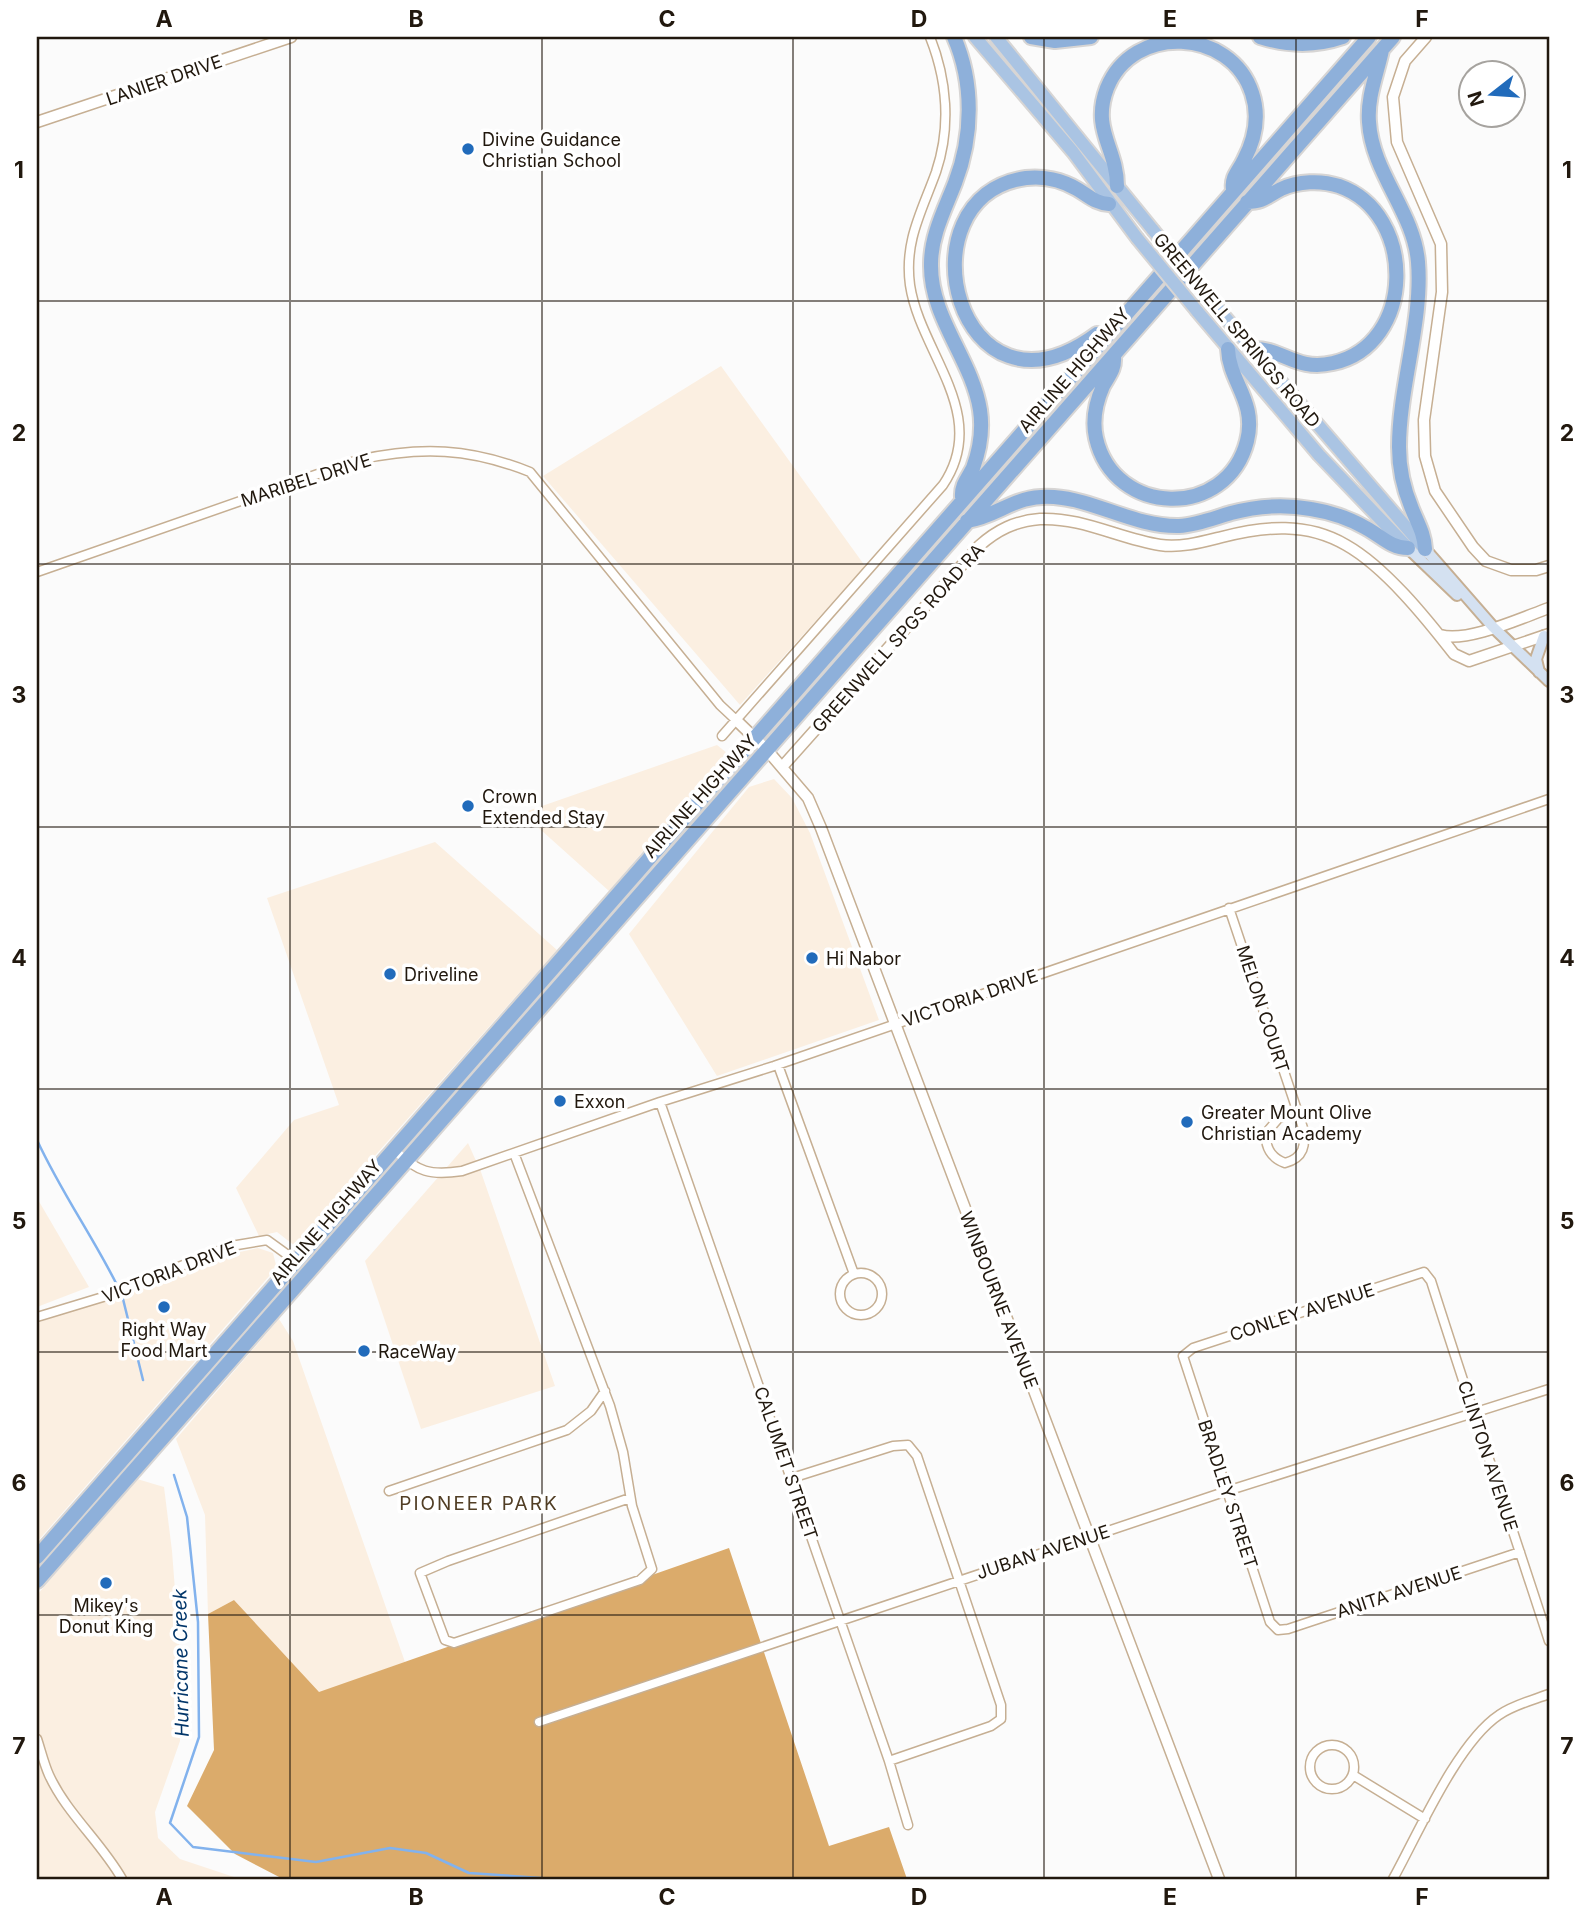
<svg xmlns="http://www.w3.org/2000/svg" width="1586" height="1916" font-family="Inter,sans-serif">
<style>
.built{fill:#fbefe1}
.forest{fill:#dbab6b}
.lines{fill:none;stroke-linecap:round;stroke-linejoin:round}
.stream{stroke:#82b2ed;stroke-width:2.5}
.minor-casing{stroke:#c6af93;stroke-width:11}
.tertiary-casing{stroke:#c6af93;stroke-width:13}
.secondary-casing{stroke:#c6af93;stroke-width:14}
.primary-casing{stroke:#d7d5d4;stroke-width:16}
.trunk-casing{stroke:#d7d5d4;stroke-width:18}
.minor{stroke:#fff;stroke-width:8}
.tertiary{stroke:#fff;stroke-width:10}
.secondary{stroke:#d4e1f1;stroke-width:10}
.primary{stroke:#aac4e3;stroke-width:12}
.trunk{stroke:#8eb0da;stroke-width:14}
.primary-bridge-casing{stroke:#d7d5d4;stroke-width:16;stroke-linecap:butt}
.primary-bridge{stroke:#aac4e3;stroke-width:12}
.grid{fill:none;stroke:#21180e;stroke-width:2;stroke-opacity:0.55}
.poi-dot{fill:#216bbb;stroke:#fff;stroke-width:2.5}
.labels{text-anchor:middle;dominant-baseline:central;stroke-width:7;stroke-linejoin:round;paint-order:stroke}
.street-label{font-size:18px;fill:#21180e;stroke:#fff}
.poi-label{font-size:18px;fill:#21180e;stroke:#fff;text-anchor:start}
.neighbourhood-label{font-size:19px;letter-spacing:2px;fill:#513e25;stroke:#fff}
.water-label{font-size:19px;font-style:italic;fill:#02366a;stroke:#fff}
.neatline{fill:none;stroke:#21180e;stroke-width:2.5}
.grid-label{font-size:23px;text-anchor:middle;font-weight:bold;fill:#21180e}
</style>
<rect width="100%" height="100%" fill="#fbfbfb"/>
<path class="built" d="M721,366L865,566L740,705L543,476Z
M717,745L727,753L609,891L522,813Z
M774,779L792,798L810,833L879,1020L717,1076L629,934L749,787Z
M435,842L557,950L295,1246L277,1232L259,1236L236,1188L294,1120L339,1105L267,898Z
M468,1143L481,1172L555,1386L421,1429L365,1261Z
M37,1198L89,1287L37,1307Z
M258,1248L273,1253L276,1265L271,1274L37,1542V1323L226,1255Z
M279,1319L293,1341L405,1662L319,1693L234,1600L208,1614L205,1515L176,1439Z
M137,1479L164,1487L172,1551L180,1655V1741L155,1812L158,1838L180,1859L240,1879H37V1595Z"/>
<path class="forest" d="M729,1548L829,1846L889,1827L907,1879H283L235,1854L187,1806L214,1750L208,1614L234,1600L319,1692Z"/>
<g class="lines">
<path class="stream" d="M37,1140C60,1190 91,1234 116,1283
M122,1295L143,1380
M174,1475L187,1517L198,1622L199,1737L170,1823L193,1847L316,1862L390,1848L426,1853L469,1873L556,1879"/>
<defs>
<path id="minor" d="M37,572L358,460C421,446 470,448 530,472L720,705L736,720
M722,736L943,485C991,414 920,353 910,285C904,241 922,211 936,172C951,127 947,80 930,37
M1229,908L1303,1128C1306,1145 1304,1158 1285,1163C1271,1158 1265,1147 1266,1133L1278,1119L1296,1109
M778,1065L854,1274
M660,1102L889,1761L908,1825
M394,1150C418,1172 430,1176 462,1171L660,1102L774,1066L1549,799
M514,1153L610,1406L623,1452L632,1506L652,1569L640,1580L454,1643L445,1640L420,1573L448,1561L630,1498
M840 1294a21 21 0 1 1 42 0a21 21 0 1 1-42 0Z
M37,1317L103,1297L231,1246L267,1240L296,1261
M792,1478L893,1446L908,1445L917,1456L1001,1705V1719L991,1726L889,1761
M389,1491L567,1430L591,1411L605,1391
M1520,1552L1288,1629L1278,1630L1270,1622L1183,1356L1193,1348L1424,1272L1431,1281C1469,1401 1510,1521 1549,1641
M539,1722L1227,1491L1549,1389
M37,1739C41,1751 44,1764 49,1775C67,1814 101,1842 122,1879
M1310 1767a22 22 0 1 1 44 0a22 22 0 1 1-44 0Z
M1353,1775L1425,1819
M1393,1879C1418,1834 1457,1743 1499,1715C1513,1705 1533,1700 1549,1694"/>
<path id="tertiary" d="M1426,37L1405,61L1393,97L1397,142L1441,244L1442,292L1424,420L1425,456L1435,491L1473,547L1486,561L1511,570H1536L1549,566
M37,122L291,37
M1440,635C1467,643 1521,618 1549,608
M736,720L767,750L808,798L821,828L1219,1879
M782,767L979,546C997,530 1015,521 1040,519C1082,517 1120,539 1160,545C1181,548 1202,542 1222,537C1264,526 1307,522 1346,545C1385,567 1426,618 1454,654L1469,661L1549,634"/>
<path id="secondary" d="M1408,548L1457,595
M1425,549L1493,627L1549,681
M1539,672L1536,659L1544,636"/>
<path id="primary" d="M975,37L1073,152L1137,238
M996,37L1153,230
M1212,302L1425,549
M1197,311L1319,455L1408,548"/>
<path id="trunk" d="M954,37C974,83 973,136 955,183C945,209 931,235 931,264C930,318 972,359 980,410C983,430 980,449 973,468C968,478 961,485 962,497
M1031,37L1055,41L1091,37
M1260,37C1288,46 1314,47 1343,37
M1382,50C1377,74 1367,97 1369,122C1372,173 1414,212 1418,262C1423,320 1399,387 1399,447C1399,468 1404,490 1412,509C1418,524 1424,533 1425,549
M1117,186C1117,148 1091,130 1107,88C1133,23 1231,28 1252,93C1260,117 1255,139 1244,160C1239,171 1231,177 1233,189
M1247,202C1264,202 1267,196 1281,189C1298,181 1321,180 1339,186C1417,213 1416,345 1333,363C1295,372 1282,347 1251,349
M1107,336L1097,334C957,438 897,196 1026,178C1043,176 1062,180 1077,189C1089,196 1095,203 1109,204
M1114,357C1115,369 1109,375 1103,386C1096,402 1092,420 1096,438C1114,517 1227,520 1247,441C1257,401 1229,382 1228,349
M967,521C1000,516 1014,494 1054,497C1096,500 1135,527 1179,526C1197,525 1214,518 1231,513C1257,506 1284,504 1311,509C1330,512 1349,518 1366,528C1381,536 1391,548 1408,548
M37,1557L1369,37
M37,1581L1393,37"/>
</defs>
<use href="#minor" class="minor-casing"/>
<use href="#tertiary" class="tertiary-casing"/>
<use href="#secondary" class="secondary-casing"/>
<use href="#primary" class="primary-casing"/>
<use href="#trunk" class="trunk-casing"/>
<use href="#minor" class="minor"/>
<use href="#tertiary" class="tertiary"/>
<use href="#secondary" class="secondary"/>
<use href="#primary" class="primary"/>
<use href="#trunk" class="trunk"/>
<defs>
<path id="primary-bridge" d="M1153,230L1212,302
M1137,238L1197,311"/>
</defs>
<use href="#primary-bridge" class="primary-bridge-casing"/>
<use href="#primary-bridge" class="primary-bridge"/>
</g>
<path class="grid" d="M290,37V1879M542,37V1879M793,37V1879M1044,37V1879M1296,37V1879M37,301H1549M37,564H1549M37,827H1549M37,1089H1549M37,1352H1549M37,1615H1549"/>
<g class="poi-dot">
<circle cx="468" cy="149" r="7"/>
<circle cx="468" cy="806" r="7"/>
<circle cx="812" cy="958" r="7"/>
<circle cx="390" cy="974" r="7"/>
<circle cx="560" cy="1101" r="7"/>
<circle cx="1187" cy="1122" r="7"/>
<circle cx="164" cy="1307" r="7"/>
<circle cx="364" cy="1351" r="7"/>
<circle cx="106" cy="1583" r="7"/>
</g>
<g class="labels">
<g class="street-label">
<text transform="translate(164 80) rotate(-19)">LANIER DRIVE</text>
<text transform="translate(1237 330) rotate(50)">GREENWELL SPRINGS ROAD</text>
<text transform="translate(1074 370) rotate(-49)">AIRLINE HIGHWAY</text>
<text transform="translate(306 480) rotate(-18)">MARIBEL DRIVE</text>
<text transform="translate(898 638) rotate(-48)">GREENWELL SPGS ROAD RA</text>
<text transform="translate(700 796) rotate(-48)">AIRLINE HIGHWAY</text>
<text transform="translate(970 998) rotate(-19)">VICTORIA DRIVE</text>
<text transform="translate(1263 1009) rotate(72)">MELON COURT</text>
<text transform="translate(326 1222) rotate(-49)">AIRLINE HIGHWAY</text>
<text transform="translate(169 1272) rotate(-21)">VICTORIA DRIVE</text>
<text transform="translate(999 1300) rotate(69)">WINBOURNE AVENUE</text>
<text transform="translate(1302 1312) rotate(-18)">CONLEY AVENUE</text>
<text transform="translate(1488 1456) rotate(72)">CLINTON AVENUE</text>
<text transform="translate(786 1463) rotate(71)">CALUMET STREET</text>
<text transform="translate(1228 1494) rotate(72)">BRADLEY STREET</text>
<text transform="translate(1043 1552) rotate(-18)">JUBAN AVENUE</text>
<text transform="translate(1399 1592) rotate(-18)">ANITA AVENUE</text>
</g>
<g class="poi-label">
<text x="482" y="139">Divine Guidance<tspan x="482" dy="21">Christian School</tspan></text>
<text x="482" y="796">Crown<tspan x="482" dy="21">Extended Stay</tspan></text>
<text x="826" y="958">Hi Nabor</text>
<text x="404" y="974">Driveline</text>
<text x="574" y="1101">Exxon</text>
<text x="1201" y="1112">Greater Mount Olive<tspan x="1201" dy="21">Christian Academy</tspan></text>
<text x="164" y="1329" text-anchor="middle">Right Way<tspan x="164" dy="21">Food Mart</tspan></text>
<text x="378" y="1351">RaceWay</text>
<text x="106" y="1605" text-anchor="middle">Mikey's<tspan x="106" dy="21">Donut King</tspan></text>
</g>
<g class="neighbourhood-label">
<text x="479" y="1503">PIONEER PARK</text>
</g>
<g class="water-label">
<text transform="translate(181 1663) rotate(-91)">Hurricane Creek</text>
</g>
</g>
<rect width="1586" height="1916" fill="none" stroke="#ffffff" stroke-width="77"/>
<g transform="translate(1492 94) rotate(253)"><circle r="33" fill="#ffffff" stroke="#a6a39f" stroke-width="2"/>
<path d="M0-5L12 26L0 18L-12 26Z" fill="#216bbb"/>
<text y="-10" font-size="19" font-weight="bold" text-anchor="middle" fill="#21180e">N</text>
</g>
<rect x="38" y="38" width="1510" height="1840" class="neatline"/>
<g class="grid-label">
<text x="164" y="27">A</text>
<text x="416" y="27">B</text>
<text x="667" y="27">C</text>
<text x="919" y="27">D</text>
<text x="1170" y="27">E</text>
<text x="1422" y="27">F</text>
<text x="19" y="178">1</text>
<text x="1567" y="178">1</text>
<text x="19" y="441">2</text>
<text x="1567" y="441">2</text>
<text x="19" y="703">3</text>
<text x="1567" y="703">3</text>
<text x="19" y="966">4</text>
<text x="1567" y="966">4</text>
<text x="19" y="1229">5</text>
<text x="1567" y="1229">5</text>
<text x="19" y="1491">6</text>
<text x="1567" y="1491">6</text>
<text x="19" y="1754">7</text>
<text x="1567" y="1754">7</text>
<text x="164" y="1905">A</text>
<text x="416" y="1905">B</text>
<text x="667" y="1905">C</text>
<text x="919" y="1905">D</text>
<text x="1170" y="1905">E</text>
<text x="1422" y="1905">F</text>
</g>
</svg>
